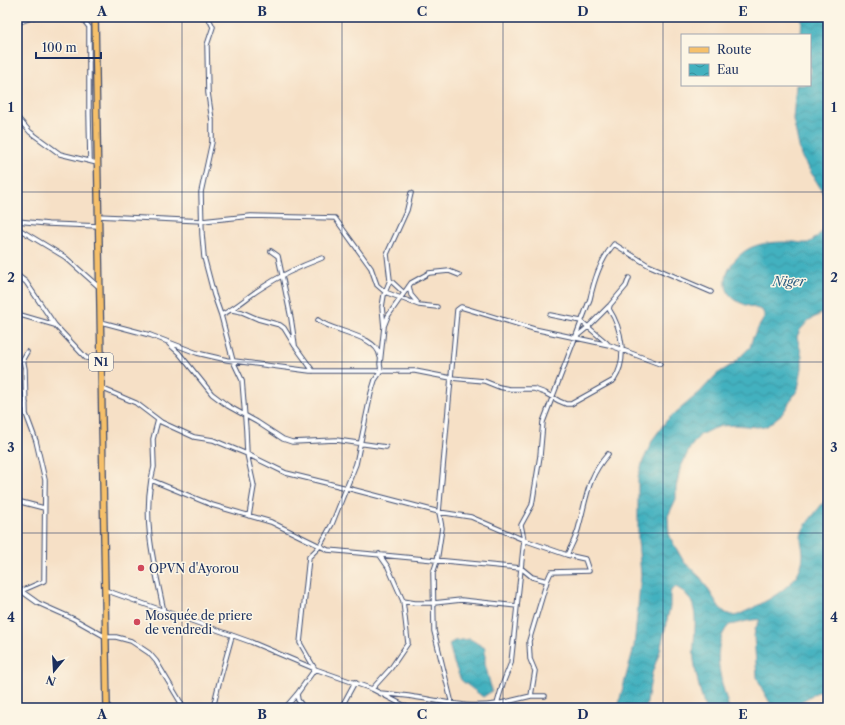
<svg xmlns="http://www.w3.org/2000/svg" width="845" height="725" font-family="'Libre Caslon Text',serif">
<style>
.water{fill:url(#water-waves);stroke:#2f708e}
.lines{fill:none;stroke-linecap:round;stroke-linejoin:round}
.street-casing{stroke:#3c4a6e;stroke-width:5.5}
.primary-casing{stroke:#3c4a6e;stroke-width:8}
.street{stroke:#fff;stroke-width:3.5}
.primary{stroke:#f6c06b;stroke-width:5.5}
.grid{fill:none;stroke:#1b2f5e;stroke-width:1;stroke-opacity:0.55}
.poi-dot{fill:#d1495b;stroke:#fcf5e5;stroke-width:1.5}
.labels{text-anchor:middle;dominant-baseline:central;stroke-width:3;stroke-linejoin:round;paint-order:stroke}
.shield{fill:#fcf5e5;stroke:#5e6a86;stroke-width:1}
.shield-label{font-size:11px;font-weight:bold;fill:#1b2f5e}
.poi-label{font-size:12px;fill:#1b2f5e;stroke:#fcf5e5;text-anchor:start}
.water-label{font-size:13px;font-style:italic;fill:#295c80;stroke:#fcf5e5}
.neatline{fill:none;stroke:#1b2f5e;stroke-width:1.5}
.grid-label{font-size:13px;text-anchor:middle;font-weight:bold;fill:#1b2f5e}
</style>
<defs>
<pattern id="water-waves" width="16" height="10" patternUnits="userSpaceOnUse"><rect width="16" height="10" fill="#43b1bf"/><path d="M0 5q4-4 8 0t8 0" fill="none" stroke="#37909e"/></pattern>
</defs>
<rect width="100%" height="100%" fill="#fcf5e5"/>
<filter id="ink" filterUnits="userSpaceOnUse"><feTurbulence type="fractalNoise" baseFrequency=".025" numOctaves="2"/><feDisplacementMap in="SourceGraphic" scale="8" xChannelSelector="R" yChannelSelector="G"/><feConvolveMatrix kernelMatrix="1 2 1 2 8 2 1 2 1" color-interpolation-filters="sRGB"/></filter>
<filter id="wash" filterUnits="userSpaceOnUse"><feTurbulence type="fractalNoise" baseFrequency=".012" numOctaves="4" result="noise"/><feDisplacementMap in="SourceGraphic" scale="16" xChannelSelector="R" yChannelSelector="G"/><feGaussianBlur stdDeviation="0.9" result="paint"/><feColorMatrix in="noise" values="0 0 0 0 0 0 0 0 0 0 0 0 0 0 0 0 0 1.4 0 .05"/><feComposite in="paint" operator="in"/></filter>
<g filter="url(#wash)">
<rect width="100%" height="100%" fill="#f6e0c6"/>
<path class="water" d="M802,17H828V205L821,189L801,156L793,119L796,85H810V35H801Z
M828,209V315L823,313L809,320L800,330L797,337L802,356V368L798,389L783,413L767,426L757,427L735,425L721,426L710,430L700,435L690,448L680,469L676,488V499L668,516L669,534L672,541L684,562L701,578L720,608L726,613L736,616C761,604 802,587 803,555C803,544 798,539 804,528C811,516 821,507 828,496V686L802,701L801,704L803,708H773L762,689L757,677L754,637L755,629L760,620C754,618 737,624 729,625C709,647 722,684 729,708H705C700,692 696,676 694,660C691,635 706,602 676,587L671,590L670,595V607L660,651L652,673L646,708H616L619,702L634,647L641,575L638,541V477L643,461L653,439L667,420L700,392L717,374L733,364L750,347L753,337L764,318V314L762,310C746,305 724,301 726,280C726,273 730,267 734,261C749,243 767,242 789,242C795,241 802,244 807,243C809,243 811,241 813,240C825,232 826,222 828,209Z
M470,639L485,648V664L492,691L483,697L461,680L454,663L449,644L454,641Z"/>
</g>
<g filter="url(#ink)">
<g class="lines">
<defs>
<path id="street" d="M81,17L89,27V114L90,161
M208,17L213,27L207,45L208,93L212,120V142L201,192L202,234L204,257L214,295L221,315L233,361L242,380L246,430L247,454L254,486L249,516
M17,23L34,17
M17,117L30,132L60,154L97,163
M98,216L202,221L251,216L335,218L371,268L377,285L385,292L419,305L437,307
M17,221L48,224L99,226
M17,228L65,257L100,288
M271,251L278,256L291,318L295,345
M17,275L26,282L55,325L86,358L101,360
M390,280L404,293
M409,286L411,295L417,302
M232,310L242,312L258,319L280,325L284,328L295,346L313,371
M17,314L55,325
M221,315C237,308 248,296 263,287C281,275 301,266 322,258
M550,315L581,321L607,343
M318,320C332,332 378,335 380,357
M101,322L150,335L197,353L227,360L310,371H415L451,378L484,381L499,387L509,389H534L545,393L559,401L566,404H571L614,380C628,359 622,329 609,309L610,305L626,286L629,278
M384,326L388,316L411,283L429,273L449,271L459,275
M576,337L588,327L609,306
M169,344L179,353L212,394L228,406L257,422L283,439L292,442L336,440L386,447
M101,388L136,403L161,422L194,437L213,440L247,454L286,473L347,488L439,512L471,517L524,540L567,555
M17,415L26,403
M158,420L153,439L154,467L151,480L212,505L271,522L328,550L521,568L532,577L547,581
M151,480C143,526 155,567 164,612
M17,501L44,508
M17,588L38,603L74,619L106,637H116L131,641L149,653L156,661L184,708
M105,590L251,642L315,669L372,689L409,708
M21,591L44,581L45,480L36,441L26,414L25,369L23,359L27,352
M403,601L415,603H434L461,600L517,606
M372,689L391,668L408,643L403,601L388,567L379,554
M380,693C391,694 403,695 414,697C445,701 465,709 497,704L503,683L511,663L524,540L521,525L532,505L540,456L543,422L590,299C594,280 601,259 614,244L648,265L711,292
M297,694L298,700L304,708
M531,696L535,671L530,659L529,641L547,581L551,572L589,571L585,559L567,555C571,546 577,536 579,526C587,497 587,478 608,454
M452,704L434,631L433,573L437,561L442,528L439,512L457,310L461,307L534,329L609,345L660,364
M213,708L219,683L232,636
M285,708L297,694L315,669L300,643L309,557L320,546L332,524L356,464L371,393L375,380L381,371L380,364L384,327L382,307L384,295L390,280L387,254L407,210L411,193
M341,708L355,682
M495,708L497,704L531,696H545"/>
<path id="primary" d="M95,17L107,708"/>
</defs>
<use href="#street" class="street-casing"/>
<use href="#primary" class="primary-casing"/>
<use href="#street" class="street"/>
<use href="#primary" class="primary"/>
</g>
</g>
<path class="grid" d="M182,17V708M342,17V708M503,17V708M663,17V708M17,192H828M17,362H828M17,533H828"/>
<g class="poi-dot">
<circle cx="141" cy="568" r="4"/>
<circle cx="137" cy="622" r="4"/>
</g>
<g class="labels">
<rect class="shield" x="89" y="353" width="24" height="18" rx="3"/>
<g class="shield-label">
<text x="101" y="362">N1</text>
</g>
<g class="poi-label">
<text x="149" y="568">OPVN d'Ayorou</text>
<text x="145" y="615">Mosquée de priere<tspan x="145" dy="14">de vendredi</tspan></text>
</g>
<g class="water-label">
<text x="789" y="281">Niger</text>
</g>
</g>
<rect width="845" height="725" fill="none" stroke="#fcf5e5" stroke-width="44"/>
<rect x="681" y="34" width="130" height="52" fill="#fcf5e5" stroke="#a2a6af"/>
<rect x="689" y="47" width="20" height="6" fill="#f6c06b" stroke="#a2a6af"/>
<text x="717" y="54" font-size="12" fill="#1b2f5e">Route</text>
<rect x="689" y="64" width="20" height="12" fill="url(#water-waves)" stroke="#a2a6af"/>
<text x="717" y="74" font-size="12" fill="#1b2f5e">Eau</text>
<g transform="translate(54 671) rotate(198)" stroke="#fcf5e5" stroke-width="3" paint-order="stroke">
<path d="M0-3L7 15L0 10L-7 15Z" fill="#1b2f5e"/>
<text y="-6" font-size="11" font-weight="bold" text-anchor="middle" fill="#1b2f5e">N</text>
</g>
<path d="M36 52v6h65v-6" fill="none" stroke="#1b2f5e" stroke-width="2"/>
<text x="42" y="52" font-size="12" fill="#1b2f5e" stroke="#fcf5e5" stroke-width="3" paint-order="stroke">100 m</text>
<rect x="22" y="22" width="801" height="681" class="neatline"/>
<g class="grid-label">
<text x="102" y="16">A</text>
<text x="262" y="16">B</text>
<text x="422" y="16">C</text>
<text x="583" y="16">D</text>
<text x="743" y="16">E</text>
<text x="11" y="112">1</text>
<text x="834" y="112">1</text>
<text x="11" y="282">2</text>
<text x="834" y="282">2</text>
<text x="11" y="452">3</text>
<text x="834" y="452">3</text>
<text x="11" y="622">4</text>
<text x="834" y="622">4</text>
<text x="102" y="719">A</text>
<text x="262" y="719">B</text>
<text x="422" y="719">C</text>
<text x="583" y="719">D</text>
<text x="743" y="719">E</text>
</g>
</svg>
